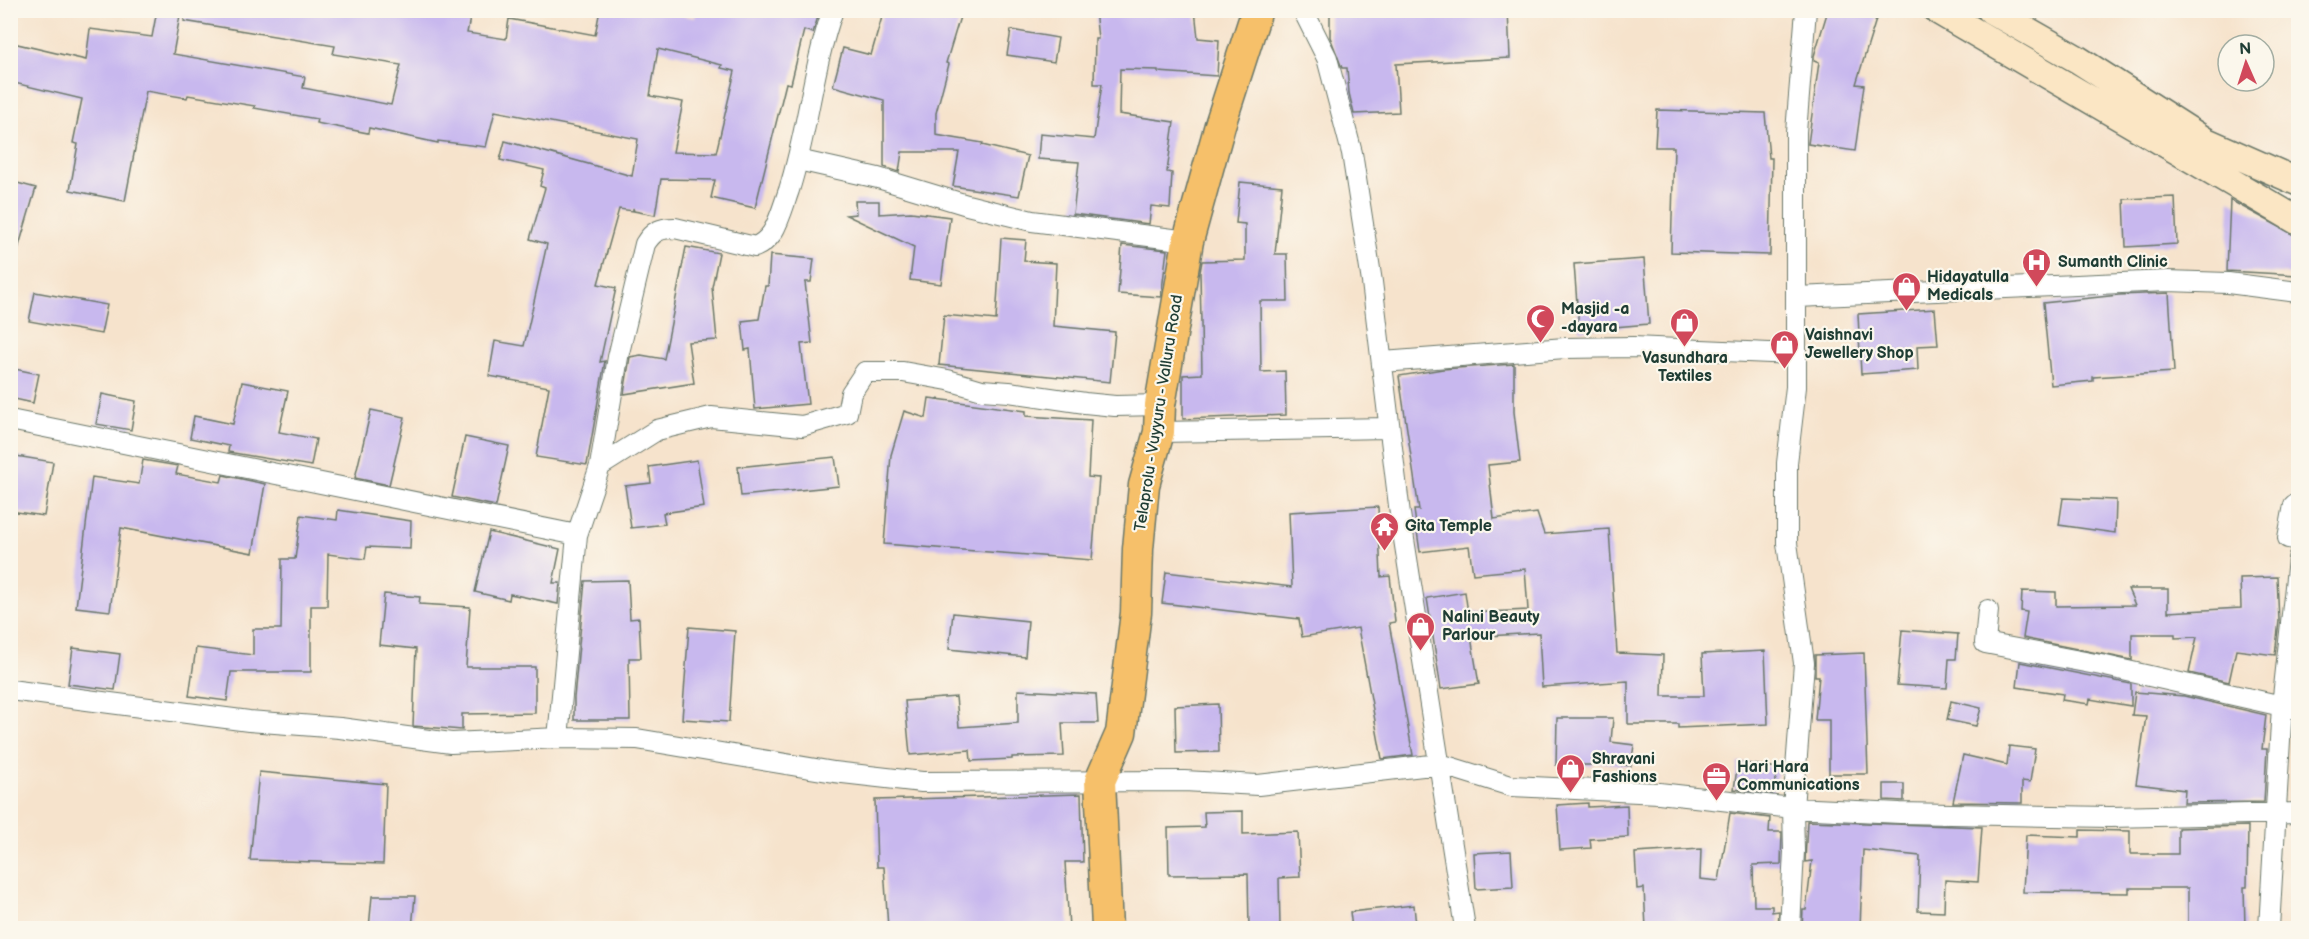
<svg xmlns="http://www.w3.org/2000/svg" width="2309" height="939" font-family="'Balsamiq Sans',sans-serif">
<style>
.building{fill:#c8b8ee;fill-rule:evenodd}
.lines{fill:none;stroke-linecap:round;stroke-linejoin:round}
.street-casing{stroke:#6a7769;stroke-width:22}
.secondary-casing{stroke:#6a7769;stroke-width:30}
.primary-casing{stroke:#6a7769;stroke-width:33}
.street{stroke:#fff;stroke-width:20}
.secondary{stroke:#fbe6c4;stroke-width:27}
.primary{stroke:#f6c06b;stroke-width:30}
.labels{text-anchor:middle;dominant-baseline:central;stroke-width:4.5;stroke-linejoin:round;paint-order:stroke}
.poi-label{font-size:16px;font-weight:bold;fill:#1f3d34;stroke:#fbf7ec;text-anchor:start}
.street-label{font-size:16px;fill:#1f3d34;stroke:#fbf7ec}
</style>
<rect width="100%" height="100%" fill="#fbf7ec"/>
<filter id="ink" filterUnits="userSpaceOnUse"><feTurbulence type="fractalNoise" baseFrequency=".0167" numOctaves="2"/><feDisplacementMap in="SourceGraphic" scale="12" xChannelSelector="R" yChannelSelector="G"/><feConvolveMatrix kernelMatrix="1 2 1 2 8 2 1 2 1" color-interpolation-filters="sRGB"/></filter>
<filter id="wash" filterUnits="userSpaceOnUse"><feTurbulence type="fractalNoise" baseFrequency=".008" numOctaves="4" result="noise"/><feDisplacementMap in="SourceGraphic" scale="24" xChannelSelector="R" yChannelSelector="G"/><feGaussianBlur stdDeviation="1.35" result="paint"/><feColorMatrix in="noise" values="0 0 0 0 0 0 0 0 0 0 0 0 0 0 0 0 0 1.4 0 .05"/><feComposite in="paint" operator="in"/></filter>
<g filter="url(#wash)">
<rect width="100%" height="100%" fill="#f6e3cc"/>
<g id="blocks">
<path class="building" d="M157,10H181L173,54L305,77L303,88L391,105L401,65L333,54L335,46L184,21L185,10H306L330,14L331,10H430L470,18L467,33L506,39L509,19L595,35L600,10H659L695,18L696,10H747L755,12V10H820L813,33L804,30L791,84L786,83L755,208L711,198L715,180L661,179L655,215L634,211L633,208V211L619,209L598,284L616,288L600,362L605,361L587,465L536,457L549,387L489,376L495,341L524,346L547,244L530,239L545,188L540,186L544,170L500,160L505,141L632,176L638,139L495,111L486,147L438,141V143L369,128L368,133L316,123L317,119L254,108L255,106L188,95L187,98L146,91L125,201L70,190L78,144L73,143L82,99L10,82V56L13,43L86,60L90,29L152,37ZM658,49L722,65L721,68L735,71L716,153L673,152L683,102L650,96Z
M884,10H962L946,63L949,64L936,113V135L983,143L982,145L1028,156L1019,196L953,186L959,152H902L899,172L884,167V100L833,86L843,48L871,55Z
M1095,10H1195L1198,38L1219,40L1217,76L1158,72V70L1120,69L1119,114L1174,122L1167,172L1172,173L1170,208L1151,206L1149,224L1073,214L1079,162L1038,159L1040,134L1094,139L1102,84H1094L1095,39H1098Z
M1382,10H1508L1510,58L1396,64L1399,112L1354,114L1349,93L1347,68H1342L1330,37V13Z
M1828,10H1879L1856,84L1864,85L1855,151L1808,144L1819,62L1814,60V56Z
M1011,30L1058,38L1054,62L1007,55Z
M1657,110L1765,113L1769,158H1772L1770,255L1671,252L1674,147H1655Z
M10,181L36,188L16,256H10Z
M1240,182L1282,186L1275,254H1287L1288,301H1260L1261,372L1285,371L1286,415L1183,419V375L1202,374L1200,272L1202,261L1245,260V224L1236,223Z
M2175,197L2177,244L2126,247L2124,199Z
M2230,200L2296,236L2298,275L2227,271Z
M855,201H879V214L911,212L950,217L941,284L910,280L914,247L846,215L856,214Z
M1001,238L1026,240L1024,261L1056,263L1053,326L1115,332L1110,382L939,365L944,315L996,320Z
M1122,245L1167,250L1161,297L1118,294Z
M686,247L719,253L712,287L717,340L688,342L694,383L624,394L630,357L641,355L664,359Z
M770,255L814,259L811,282H805L812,343L801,344L808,404L755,409L750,349L745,350L742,321L759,319L765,286H768Z
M1644,259L1649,324L1579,330L1574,264Z
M35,292L107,305L101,334L29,321Z
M2169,293L2174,372L2093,377V381L2051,385L2043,303L2119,295Z
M1935,309L1938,345L1917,346L1918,370L1861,374L1858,314Z
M1514,364V412L1520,462L1488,465L1494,519L1537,513L1544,534L1609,529L1617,653L1663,655L1662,696H1704L1702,654L1765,651L1768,724L1678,728V724H1628V681L1542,687L1539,633L1471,637L1479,684L1441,689L1427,598L1465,592L1468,613L1528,610L1525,569L1473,574L1469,546L1420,552L1414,510H1419L1399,376L1443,369Z
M10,368L39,374L33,403L10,398Z
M242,382L288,391L279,432L316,439L311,466L228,452L229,446L190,438L194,416L233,424Z
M102,394L136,401L131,430L96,424Z
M929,398L1026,411V416L1091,420L1088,477L1099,478L1092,560L884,544L891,455L904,411L926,418Z
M371,410L405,417L389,485L355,478Z
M465,437L509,446L496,506L452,497Z
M10,455L53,462L44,516L10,511Z
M835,457L839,486L741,496L738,467Z
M143,460L178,466L176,474L221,482L223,475L265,484L253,553L121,528L110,611L76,607L92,477L139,484Z
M697,460L704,507L663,513L665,524L631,528L625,486L651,483L649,467Z
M2063,498L2116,500L2115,533L2059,525Z
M1378,507L1381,577L1390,576L1395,622L1389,623L1413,755L1382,759L1358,628L1302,637L1299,619L1162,603L1166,572L1292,587L1289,512Z
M338,510L411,521L410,549L367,547L365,559L328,554L327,606H311V672H231L227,701L189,696L196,648L253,655V629H281L282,559H295L301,515L337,520Z
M489,532L560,549L553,583H560L558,604L510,594L509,600L475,592Z
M2277,577L2279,621L2275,655L2236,650L2229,682L2189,673L2197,637L2175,638V634H2132V660L2023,638L2027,612L2021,611L2022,591L2056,592V606L2135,605L2128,589H2168V612L2241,608L2240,578Z
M628,580L630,619L639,618L641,658H629L630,720H574V698L585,581Z
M384,594L420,597L419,604L470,607L466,667H535V713L462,714V730L413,726L416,649L379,645Z
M953,613L1028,621L1025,657L949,649Z
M689,627L735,631L729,722L682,719Z
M1902,630L1958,634L1956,659H1949L1947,688L1897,685Z
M73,648L120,654L115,690L68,684Z
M1864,653L1868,774H1829V720H1815L1819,676H1815V655Z
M2020,662L2131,684V706L2090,699L2089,704L2062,700L2063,694L2017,687Z
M1018,690L1096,694L1098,723H1062L1064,756L1012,757V759L971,761L970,750L910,755L905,701L956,697L959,727L1018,723Z
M2135,692L2184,696L2266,715L2262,749H2267L2264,802L2184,803L2185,790L2136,784L2146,716L2132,715Z
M1951,701L1981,708L1976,726L1947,720Z
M1218,704L1219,752L1176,753L1175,706Z
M1557,718H1613L1611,742L1634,745L1631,766L1592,761V765H1556Z
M2009,746L2035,749L2030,782L2022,781V803L1953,802L1963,755L2007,765Z
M1738,762L1778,768L1773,794L1734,789Z
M259,772L386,784L383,864L250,860Z
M1884,784H1904V801L1884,800Z
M1081,794L1083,862H1065L1069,928H888L884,867H877L875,800Z
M1588,803V807L1627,805L1628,837L1590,839L1591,848L1560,850L1557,805Z
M1243,811V834L1298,832L1300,877L1279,878L1280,928H1249L1248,874L1169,875L1168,828L1205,827L1204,812Z
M1730,813L1770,818L1769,832H1782L1781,864L1753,865L1754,906H1772V912L1779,911L1778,928H1646L1644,888L1637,889L1635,853L1701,849L1700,879L1719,881Z
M1807,821L1982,827L1978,882L1945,880L1944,912L1918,911L1920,856L1863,850L1860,928H1802L1803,910H1806L1812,861L1805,862Z
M2248,826L2247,887H2244L2245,928H2188V888H2129V893L2023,892L2026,835L2080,837V830L2130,831V854H2178V828Z
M1511,851L1513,887L1476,889L1474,853Z
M372,896H415L412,928H369Z
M1414,905L1416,927L1352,928L1350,912Z"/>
</g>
</g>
<g filter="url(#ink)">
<use href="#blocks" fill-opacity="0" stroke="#6a7769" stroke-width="1.5"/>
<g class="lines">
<defs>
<path id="street" d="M1303,10L1327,58L1352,153L1372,282L1400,514L1465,928
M798,160L878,178L967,205L1032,221L1188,241
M1797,297L2167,281L2228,283L2298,292
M1383,362L1565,348L1633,347L1795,354
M10,420L577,535
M1159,432L1388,428
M600,466L657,430L711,417L802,426L847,413L851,393L865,372H903L948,380L982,390L1009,392L1085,403L1115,406L1160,405
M2294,505L2288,538L2298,540
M2298,559L2282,706L2298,709
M1988,610L1985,643L2101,665L2282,706L2269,928
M10,690L249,721L340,728L451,743L558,738L637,739L834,772L922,782L1184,781L1258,785L1440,764L1511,786L1659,793L1793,808L1804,663L1787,543V463L1796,387V132L1806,10
M558,738L577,535L600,466L618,357L645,244C653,231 660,228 675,228L755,247C762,244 767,240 772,233C780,220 784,204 789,190C808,131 812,69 833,10
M1790,928L1794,851L1793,808L1900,813L2110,817L2298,813"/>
<path id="secondary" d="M1937,10L2298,221
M1991,10L2077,59L2205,141L2298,182"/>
<path id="primary" d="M1107,928L1100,781L1121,733L1136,613L1138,549L1144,485L1159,432L1160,405L1188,241L1220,125L1257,10"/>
</defs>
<use href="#street" class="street-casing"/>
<use href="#secondary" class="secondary-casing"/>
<use href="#primary" class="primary-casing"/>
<use href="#street" class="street"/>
<use href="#secondary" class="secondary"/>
<use href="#primary" class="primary"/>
</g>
</g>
<defs>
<symbol id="hospital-pin" viewBox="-11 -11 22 30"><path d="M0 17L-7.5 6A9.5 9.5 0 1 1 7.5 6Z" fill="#d1495b" stroke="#fbf7ec"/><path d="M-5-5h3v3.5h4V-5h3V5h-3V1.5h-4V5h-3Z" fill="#fff"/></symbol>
<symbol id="shop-pin" viewBox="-11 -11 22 30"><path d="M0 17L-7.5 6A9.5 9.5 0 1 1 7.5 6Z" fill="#d1495b" stroke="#fbf7ec"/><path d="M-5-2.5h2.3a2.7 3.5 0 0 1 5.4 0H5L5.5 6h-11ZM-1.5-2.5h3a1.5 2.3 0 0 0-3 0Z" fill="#fff"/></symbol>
<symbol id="mosque-pin" viewBox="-11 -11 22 30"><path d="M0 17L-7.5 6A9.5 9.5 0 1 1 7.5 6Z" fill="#d1495b" stroke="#fbf7ec"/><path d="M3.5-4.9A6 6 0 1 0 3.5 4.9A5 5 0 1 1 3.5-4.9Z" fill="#fff"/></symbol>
<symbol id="temple-pin" viewBox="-11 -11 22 30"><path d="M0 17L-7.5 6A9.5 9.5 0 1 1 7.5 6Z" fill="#d1495b" stroke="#fbf7ec"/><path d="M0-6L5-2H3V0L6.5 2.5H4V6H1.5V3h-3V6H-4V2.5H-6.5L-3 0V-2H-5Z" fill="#fff"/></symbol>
<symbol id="office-pin" viewBox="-11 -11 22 30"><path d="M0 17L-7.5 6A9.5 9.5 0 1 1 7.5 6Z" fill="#d1495b" stroke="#fbf7ec"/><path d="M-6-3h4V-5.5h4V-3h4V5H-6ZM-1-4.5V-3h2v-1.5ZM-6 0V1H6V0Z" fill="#fff"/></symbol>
</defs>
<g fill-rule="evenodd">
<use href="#hospital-pin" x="2020" y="246" width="33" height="45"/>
<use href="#shop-pin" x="1890" y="270" width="33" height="45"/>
<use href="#mosque-pin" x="1524" y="302" width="33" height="45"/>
<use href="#shop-pin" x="1668" y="306" width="33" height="45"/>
<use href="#shop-pin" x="1768" y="328" width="33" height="45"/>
<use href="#temple-pin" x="1368" y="510" width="33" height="45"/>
<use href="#shop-pin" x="1404" y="610" width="33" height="45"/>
<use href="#shop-pin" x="1554" y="752" width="33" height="45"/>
<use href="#office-pin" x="1700" y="760" width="33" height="45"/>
</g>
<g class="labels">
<g class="poi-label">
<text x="2058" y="262">Sumanth Clinic</text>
<text x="1927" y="277">Hidayatulla<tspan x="1927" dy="18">Medicals</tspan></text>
<text x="1561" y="309">Masjid -a<tspan x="1561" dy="18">-dayara</tspan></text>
<text x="1805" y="335">Vaishnavi<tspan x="1805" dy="18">Jewellery Shop</tspan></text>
<text x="1685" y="358" text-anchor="middle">Vasundhara<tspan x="1685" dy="18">Textiles</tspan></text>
<text x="1405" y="526">Gita Temple</text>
<text x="1442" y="617">Nalini Beauty<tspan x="1442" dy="18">Parlour</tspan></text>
<text x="1592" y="759">Shravani<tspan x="1592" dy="18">Fashions</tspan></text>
<text x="1737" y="767">Hari Hara<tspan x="1737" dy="18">Communications</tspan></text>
</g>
<g class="street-label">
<text transform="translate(1159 413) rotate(-81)">Telaprolu - Vuyyuru - Valluru Road</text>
</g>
</g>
<rect width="2309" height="939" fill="none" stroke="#fbf7ec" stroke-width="36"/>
<g transform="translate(2246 63) rotate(357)"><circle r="28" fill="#fbf7ec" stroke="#a3ada2" stroke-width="1.5"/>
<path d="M0-4.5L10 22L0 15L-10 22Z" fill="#d1495b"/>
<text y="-9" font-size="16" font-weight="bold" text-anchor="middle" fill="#1f3d34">N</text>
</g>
</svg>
